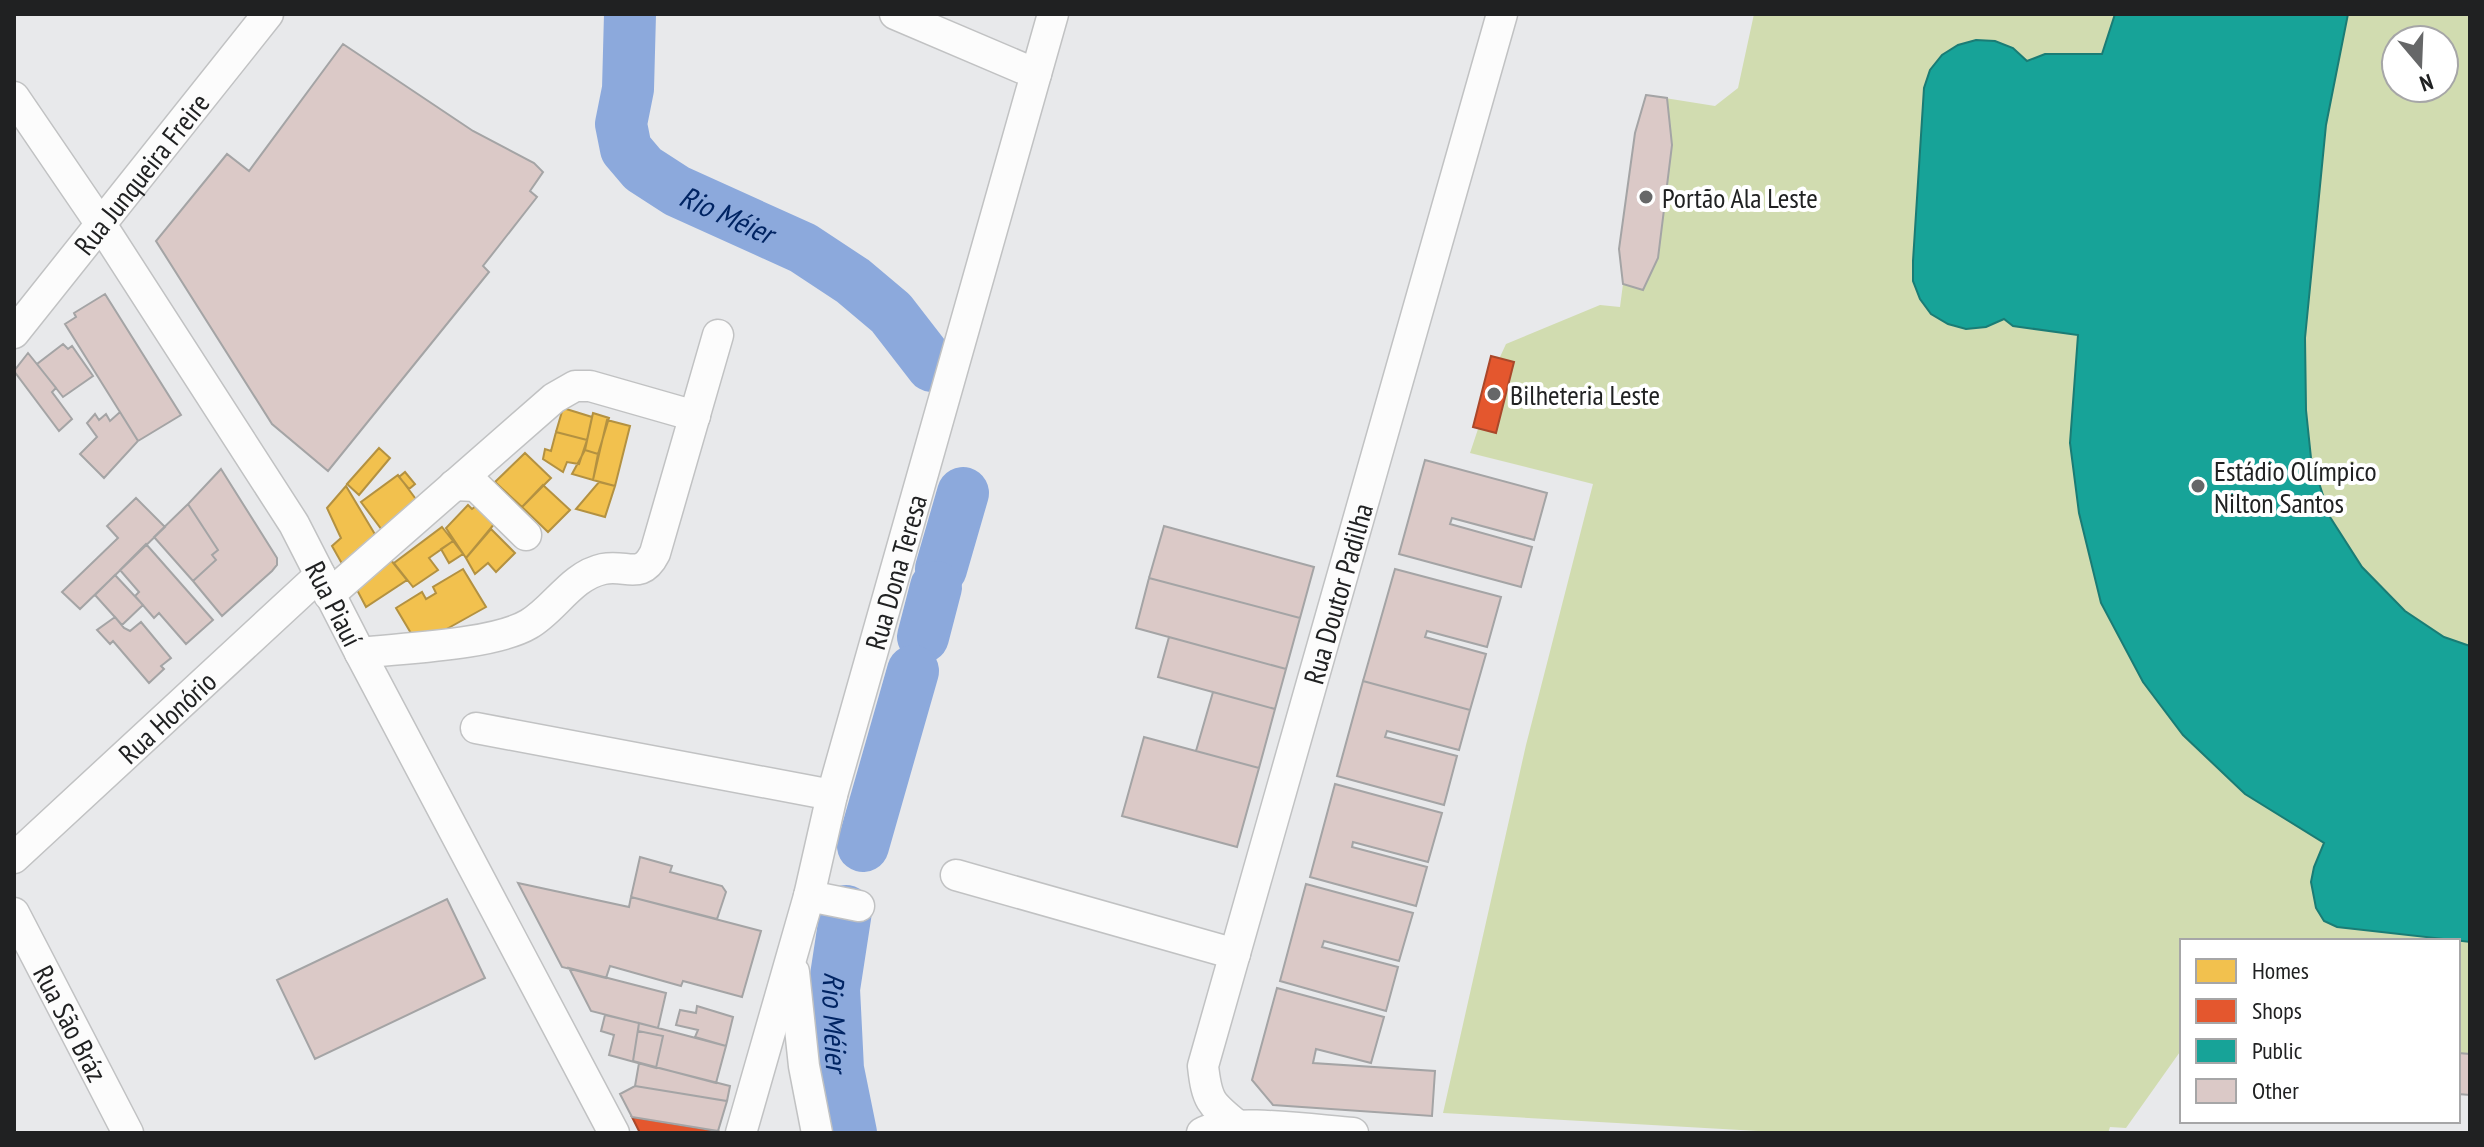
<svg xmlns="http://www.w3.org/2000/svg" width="2484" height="1147" font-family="'PT Sans Narrow',sans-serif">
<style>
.green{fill:#d1dcb0;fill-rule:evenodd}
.homes{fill:#f2c14e;stroke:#b39141;stroke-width:2}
.shops{fill:#e4572e;stroke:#a9472a;stroke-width:2}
.public{fill:#17a398;stroke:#1a7c75;stroke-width:2}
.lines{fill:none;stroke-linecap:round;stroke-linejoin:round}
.river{stroke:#8ca9dc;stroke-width:52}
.building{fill:#dbc9c7;stroke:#a4a4a5;stroke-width:2}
.minor-casing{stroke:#c1c2c3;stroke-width:33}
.minor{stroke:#fcfcfc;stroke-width:30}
.poi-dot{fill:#666768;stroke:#fff;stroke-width:3}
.labels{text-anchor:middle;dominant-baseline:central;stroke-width:8;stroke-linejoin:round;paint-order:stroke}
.street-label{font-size:28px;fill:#202122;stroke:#fff}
.poi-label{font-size:28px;fill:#202122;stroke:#fff;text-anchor:start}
.water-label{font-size:30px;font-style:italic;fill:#002463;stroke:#fff}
</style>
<rect width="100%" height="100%" fill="#e8e9eb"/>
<path class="green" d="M1754,14H2470V1095L2458,1094V941H2182V1049L2126,1128L2110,1127L2108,1133H1791L1443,1113L1526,745L1593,484L1470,453L1478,429L1473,427L1491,356L1500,357L1506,344L1600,305L1620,307L1623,284L1619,249L1635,133L1646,95L1715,106L1738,88ZM2396,40H2444V88H2396Z"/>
<path class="homes" d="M563,408L592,417L587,440L556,432Z
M593,413L609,418L598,454L585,450Z
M607,420L630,426L615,486L593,480Z
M556,432L587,440L579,464L567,462L563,472L543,459L545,449L551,451Z
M379,448L390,458L359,495L347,484Z
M585,450L598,454L593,480L572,474Z
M525,453L551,478L522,507L495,482Z
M405,472L415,484L409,489L399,477Z
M398,475L418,502L382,530L361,502Z
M599,482L615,486L605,517L576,509Z
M543,485L570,510L548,532L522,507Z
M346,486L379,541L345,569L332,546L341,538L327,508Z
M468,505L472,509L477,505L495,523L466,558L446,528Z
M442,527L453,541L429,558L438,570L413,587L394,563Z
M491,529L515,553L496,572L488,563L475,574L466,558Z
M453,541L463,554L449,563L441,549Z
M386,554L407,580L366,607L356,588Z
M463,569L486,607L418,645L396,608L422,592L426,599L436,593L433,587Z"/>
<path class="shops" d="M1491,356L1514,362L1496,433L1473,427Z
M632,1117L718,1131L717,1133H640Z"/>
<path class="public" d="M2115,14H2348L2326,125L2305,338L2306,410L2311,458L2330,517L2362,567L2405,611L2444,637L2470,646V942L2337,927L2324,921L2316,908L2311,882L2314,867L2324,843L2245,794L2183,735L2143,682L2101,603L2079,513L2070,443L2078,335L2013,326L2004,319L1986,327L1966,329L1948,324L1931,314L1920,299L1913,281V261L1924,88L1930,70L1942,55L1958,45L1976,40L1995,41L2013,48L2027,61L2045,54H2102Z"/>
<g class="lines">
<g class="river">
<path id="s1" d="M630,14L628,89L621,124L626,149L643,169L677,191L803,248L853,281L891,313L932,366"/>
<path d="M941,569L963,493"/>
<path d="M923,637L936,587"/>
<path d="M863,846L913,671"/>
<path id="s2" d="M846,911L834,989L838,1069L851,1133"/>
</g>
</g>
<path class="building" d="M343,44L473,131L534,163L543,172L530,191L537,197L483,266L489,272L328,471L272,424L156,241L227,154L249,171Z
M1646,95L1667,98L1672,145L1658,258L1643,290L1623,284L1619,249L1635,133Z
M105,294L181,415L138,441L65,324L76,317L74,313Z
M63,344L68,349L72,346L93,376L63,397L37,364Z
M28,353L56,388L52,392L72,419L59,431L14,371Z
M120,412L138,441L104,478L80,454L97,437L87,423L95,414L99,420L106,414L110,421Z
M1425,460L1547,493L1534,540L1452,518L1450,524L1532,547L1521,587L1399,554Z
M221,469L277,558V565L272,571L222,616L193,581L216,560L212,555L218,550L188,504Z
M136,498L165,527L80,609L62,592L118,538L107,526Z
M188,504L218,550L212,555L216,560L193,581L154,537Z
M1164,526L1314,567L1300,618L1149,578Z
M146,544L213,620L186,644L159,613L154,618L135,596L139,592L120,570Z
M1395,569L1501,597L1487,647L1427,631L1425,637L1486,654L1470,710L1363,681Z
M115,575L143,605L122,625L95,595Z
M1149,578L1300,618L1286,669L1136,628Z
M115,617L124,628L130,631L141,622L171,658L161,666L164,669L149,683L113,641L110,644L97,630Z
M1169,637L1286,669L1275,709L1158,677Z
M1363,681L1470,710L1459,750L1387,731L1385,737L1457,756L1444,805L1337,776Z
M1213,692L1275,709L1259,768L1196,751Z
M1144,737L1259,768L1237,847L1122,816Z
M1335,784L1442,813L1428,862L1353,842L1352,847L1427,867L1416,906L1310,877Z
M640,857L672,866L670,872L722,886L726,892L717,919L631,897Z
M518,883L629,907L631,897L761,931L742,997L683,981L681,986L610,966L606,978L562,967Z
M1306,884L1413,913L1399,961L1324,941L1322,947L1398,967L1386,1011L1280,981Z
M447,899L485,978L315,1059L277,980Z
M569,968L666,993L658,1028L591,1011Z
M1277,988L1384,1017L1371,1063L1316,1049L1313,1063L1435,1071L1432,1116L1273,1105L1252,1080Z
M697,1006L733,1017L726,1046L695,1037L698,1030L676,1025L680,1010L696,1013Z
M605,1015L639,1023L638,1031L663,1036L656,1068L609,1055L614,1035L601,1031Z
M639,1023L726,1046L716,1083L633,1061Z
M2458,1053L2470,1054V1095L2458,1094Z
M639,1063L730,1086L727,1101L635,1086Z
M635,1086L727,1101L718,1131L632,1117L620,1094Z"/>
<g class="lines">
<defs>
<g id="minor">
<path d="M895,14L1036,74"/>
<path id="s3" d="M14,97L102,226L294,524L360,653L614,1133"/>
<path id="s4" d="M14,333L268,14"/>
<path d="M454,485L476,486L526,535"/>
<path d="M329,595L554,398L575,386H590L695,416"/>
<path d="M360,653C403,648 494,645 529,624C555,609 571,576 603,569C627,564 641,581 655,553L718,335"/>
<path d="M476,728L832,795"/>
<path id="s5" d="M14,858L320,575"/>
<path d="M956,875L1235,954"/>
<path d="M809,896L859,906"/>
<path id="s6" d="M14,913L128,1133"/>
<path d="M794,972L804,1066L817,1133"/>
<path id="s7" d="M1238,1126C1211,1104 1207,1102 1203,1066L1502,14"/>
<path id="s8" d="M741,1133L809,896L832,795L1053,14"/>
<path d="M1202,1133C1226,1117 1321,1131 1353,1133"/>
</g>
</defs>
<use href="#minor" class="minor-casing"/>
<use href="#minor" class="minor"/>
</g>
<g class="poi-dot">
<circle cx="1646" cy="197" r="8"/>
<circle cx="1494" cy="394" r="8"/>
<circle cx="2198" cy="486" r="8"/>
</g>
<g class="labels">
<g class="street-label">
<text stroke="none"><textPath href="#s4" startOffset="204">Rua Junqueira Freire</textPath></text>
<text stroke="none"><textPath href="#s8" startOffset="582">Rua Dona Teresa</textPath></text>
<text stroke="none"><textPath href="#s7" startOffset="564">Rua Doutor Padilha</textPath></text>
<text stroke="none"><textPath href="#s3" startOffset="600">Rua Piauí</textPath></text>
<text stroke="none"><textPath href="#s5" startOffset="208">Rua Honório</textPath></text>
<text stroke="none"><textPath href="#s6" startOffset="124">Rua São Bráz</textPath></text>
</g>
<g class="poi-label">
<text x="1662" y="197">Portão Ala Leste</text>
<text x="1510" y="394">Bilheteria Leste</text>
<text x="2214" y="470">Estádio Olímpico<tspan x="2214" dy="32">Nilton Santos</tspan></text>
</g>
<g class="water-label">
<text stroke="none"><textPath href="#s1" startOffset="258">Rio Méier</textPath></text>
<text stroke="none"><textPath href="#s2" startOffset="112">Rio Méier</textPath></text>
</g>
</g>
<rect width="2484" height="1147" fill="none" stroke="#202122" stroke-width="32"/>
<rect x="2180" y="939" width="280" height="184" fill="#ffffff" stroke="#a6a6a7" stroke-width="2"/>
<rect x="2196" y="959" width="40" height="24" fill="#f2c14e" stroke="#a6a6a7" stroke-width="2"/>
<text x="2252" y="979" font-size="24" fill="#202122">Homes</text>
<rect x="2196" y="999" width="40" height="24" fill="#e4572e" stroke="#a6a6a7" stroke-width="2"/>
<text x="2252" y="1019" font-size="24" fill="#202122">Shops</text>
<rect x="2196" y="1039" width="40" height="24" fill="#17a398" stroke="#a6a6a7" stroke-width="2"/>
<text x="2252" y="1059" font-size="24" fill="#202122">Public</text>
<rect x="2196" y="1079" width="40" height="24" fill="#dbc9c7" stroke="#a6a6a7" stroke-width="2"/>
<text x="2252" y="1099" font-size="24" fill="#202122">Other</text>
<g transform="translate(2420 64) rotate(161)"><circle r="38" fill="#ffffff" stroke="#a6a6a7" stroke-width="2"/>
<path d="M0-6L14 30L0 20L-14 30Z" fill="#666768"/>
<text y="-12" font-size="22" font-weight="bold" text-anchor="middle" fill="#202122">N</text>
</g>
</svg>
